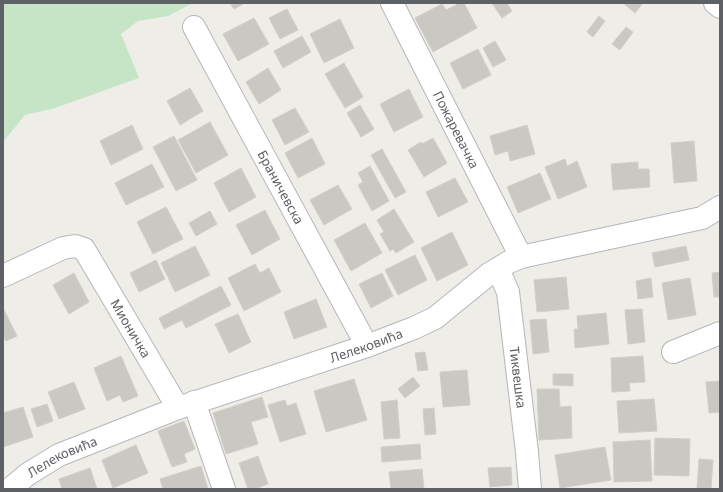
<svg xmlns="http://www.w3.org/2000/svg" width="723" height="492" font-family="'Noto Sans',sans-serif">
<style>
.green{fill:#c6e4c6}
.building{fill:#cac8c3;stroke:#d3cfc6}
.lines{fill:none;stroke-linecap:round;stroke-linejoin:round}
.minor-casing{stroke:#b4b6ba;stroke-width:24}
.minor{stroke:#fff;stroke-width:22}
.labels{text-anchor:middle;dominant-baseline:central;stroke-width:3;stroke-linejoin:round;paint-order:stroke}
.street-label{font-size:13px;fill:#5e6165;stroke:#fff}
</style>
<rect width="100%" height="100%" fill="#efede7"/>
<path class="green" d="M3,3H193L168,16L138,21L121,34L139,78L55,108L25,115L3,142Z"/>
<path class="building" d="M230,3H245L234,9Z
M460,3H464L477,28L433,52L415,18L442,4L446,10Z
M492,3H507L512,11L502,18Z
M623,3H643L635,13Z
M287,9L298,30L280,39L269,18Z
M599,16L605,21L593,37L587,32Z
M254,18L269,44L238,61L223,34Z
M340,19L354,48L324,63L310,34Z
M626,27L633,32L620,50L612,44Z
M302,36L311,52L283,68L274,51Z
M495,41L506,60L493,67L483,48Z
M478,49L491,75L463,89L450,63Z
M344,63L363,97L345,108L325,74Z
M268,68L281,90L259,104L246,82Z
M190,88L203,111L180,125L167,101Z
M409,89L423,117L394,132L380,104Z
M360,105L374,129L361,137L347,113Z
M295,108L309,132L285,145L272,120Z
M210,122L228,155L196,173L178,140Z
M132,125L143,149L111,165L100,141Z
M527,125L535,154L510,161L508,151L495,155L490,136Z
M174,136L197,180L176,191L153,147Z
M312,138L325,164L298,178L285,153Z
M433,138L447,163L424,177L408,150L421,142L422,144Z
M694,141L697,181L674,183L671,143Z
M382,149L406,192L395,198L371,155Z
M565,159L567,166L577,161L587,187L558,199L545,167Z
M638,162V169H649L650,187L613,190L611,164Z
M152,164L164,187L126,205L115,183Z
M370,166L389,201L372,211L358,185L363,182L358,173Z
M241,168L256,197L229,212L214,183Z
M540,173L551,199L518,213L507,187Z
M455,178L468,202L438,217L426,192Z
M338,185L352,209L324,225L310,200Z
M166,207L183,239L153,254L137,222Z
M394,209L414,242L396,253L393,249L390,251L380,234L384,232L377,220Z
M265,210L280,239L252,255L236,225Z
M210,211L217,224L196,236L189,223Z
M365,223L382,253L351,271L334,240Z
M452,232L468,265L437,281L421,248Z
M195,246L210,275L175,292L161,263Z
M686,246L689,260L655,267L652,253Z
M415,255L427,280L398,295L385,270Z
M156,260L165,279L139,292L130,273Z
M255,264L260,273L269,268L281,292L244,311L228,278Z
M720,272V297H714L712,273Z
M74,273L89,302L69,314L53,285Z
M382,273L393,296L371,308L359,284Z
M566,277L569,309L537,312L534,280Z
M651,278L653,297L638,299L636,281Z
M690,278L696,315L668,320L662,283Z
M221,286L231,305L186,328L182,320L164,329L159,318Z
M316,299L327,327L294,339L284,312Z
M3,308L17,336L6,341L3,335Z
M642,309L645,342L628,344L625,310Z
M606,313L609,344L575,348L574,329H578L577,316Z
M238,314L251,342L229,353L215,324Z
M546,319L549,352L533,354L530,320Z
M425,352L428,370L418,371L415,353Z
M121,356L138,396L123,402L120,395L107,401L94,368Z
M643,356L645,382L629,383L630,391L612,392L611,358Z
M467,370L470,405L443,407L440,372Z
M553,374H573V386L553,385Z
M413,377L420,386L405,398L398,389Z
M354,379L367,420L326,432L314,391Z
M720,381V412L709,413L706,382Z
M74,382L85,409L59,419L48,392Z
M537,389H559L560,407L571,406L572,438L539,440Z
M262,397L268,417L251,422L258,444L226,454L213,413Z
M654,399L657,431L619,433L617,401Z
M285,400L287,406L296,403L306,434L280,442L268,405Z
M397,400L400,438L384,439L381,402Z
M47,404L53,421L37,427L31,409Z
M23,407L33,437L3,447V413Z
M434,408L436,434L425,435L423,409Z
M184,421L195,449L184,454L187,462L172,467L158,431Z
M655,438L690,439L689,476L654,475Z
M650,440L652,481L614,482L613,442Z
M420,444L421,459L382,462L381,447Z
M136,445L148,473L113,488L102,460Z
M605,447L611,480L560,488L555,455Z
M258,456L268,484L255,489H248L239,463Z
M699,459L713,460L711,489H697Z
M201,466L208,489H163L160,479Z
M511,467L512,485L490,487L488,468Z
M90,468L97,489H62L59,479Z
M422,469L424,489H391L389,472Z"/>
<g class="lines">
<defs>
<g id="minor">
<path id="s1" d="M392,3L521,257"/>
<path d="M715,3L720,7"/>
<path id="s2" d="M194,27L367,346"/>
<path id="s3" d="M498,269L508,292L527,452L530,489"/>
<path id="s4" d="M3,276L63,248L75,246L84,249L178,408"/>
<path d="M673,352L720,333"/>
<path d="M194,402L224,489"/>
<path id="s5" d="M10,489L28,474L59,455L178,408L367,346L414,328L435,318L489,274L509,262L521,257L702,218L720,207"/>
</g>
</defs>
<use href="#minor" class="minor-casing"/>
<use href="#minor" class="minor"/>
</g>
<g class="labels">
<g class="street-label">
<text stroke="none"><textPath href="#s1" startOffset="142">Пожаревачка</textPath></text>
<text stroke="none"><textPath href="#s2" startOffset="182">Браничевска</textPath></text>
<text stroke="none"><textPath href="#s4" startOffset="180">Мионичка</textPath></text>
<text stroke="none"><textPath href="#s5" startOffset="386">Лелековића</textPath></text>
<text stroke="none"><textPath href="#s3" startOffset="111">Тиквешка</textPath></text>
<text stroke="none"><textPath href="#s5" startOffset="62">Лелековића</textPath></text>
</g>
</g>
<rect width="723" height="492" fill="none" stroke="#5e6165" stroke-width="8"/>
</svg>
